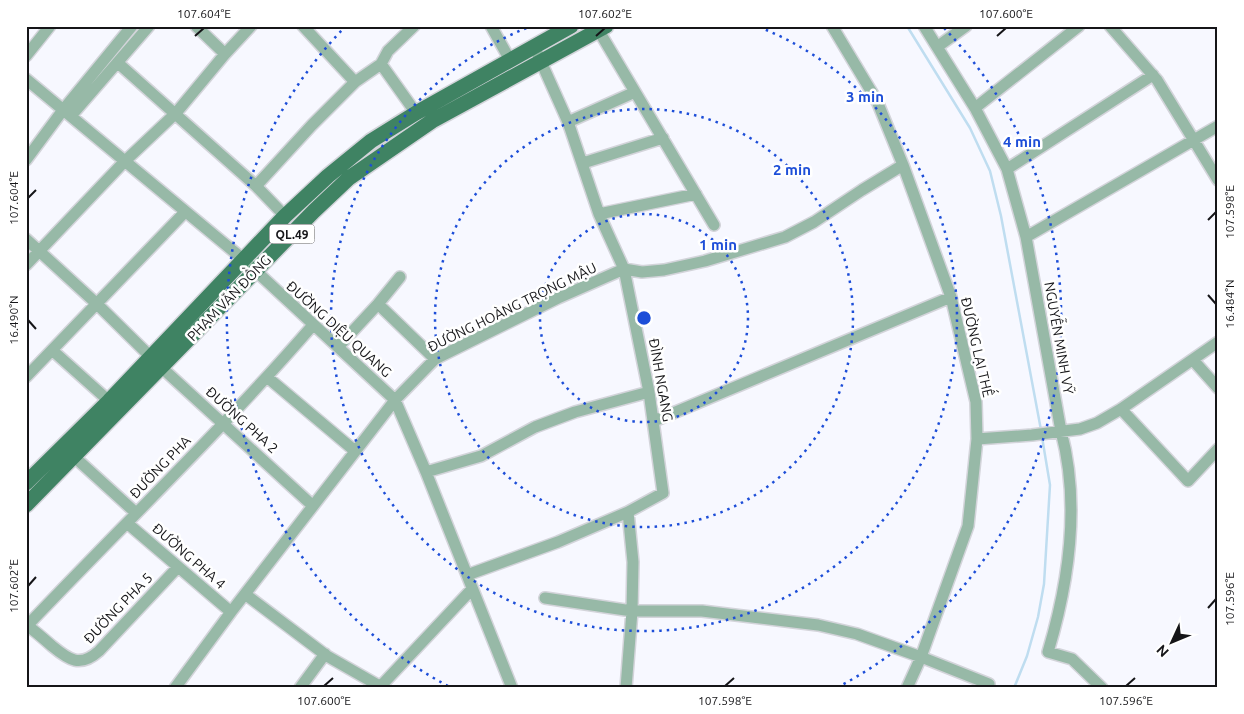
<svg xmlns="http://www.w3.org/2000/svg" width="1244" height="714" font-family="Ubuntu,sans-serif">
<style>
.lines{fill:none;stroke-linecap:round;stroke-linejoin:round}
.stream{stroke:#bfddf0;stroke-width:2.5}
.minor-casing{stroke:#d3d4da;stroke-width:14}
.major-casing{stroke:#d3d4da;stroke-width:18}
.minor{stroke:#97b9a7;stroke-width:11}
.major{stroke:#3f8363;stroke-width:15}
.ticks{fill:none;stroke:#151518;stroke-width:2}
.ring{fill:none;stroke:#1d4ed8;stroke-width:2.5;stroke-dasharray:2.5 5}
.labels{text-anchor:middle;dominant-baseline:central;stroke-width:5;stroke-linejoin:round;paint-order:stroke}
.shield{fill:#fff;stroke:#5b5b5d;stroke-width:1}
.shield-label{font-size:12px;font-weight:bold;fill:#151518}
.street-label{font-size:14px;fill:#151518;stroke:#fff}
.centre{fill:#1d4ed8;stroke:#fff;stroke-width:2.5}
.ring-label{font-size:15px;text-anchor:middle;font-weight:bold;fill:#1d4ed8;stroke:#fff;stroke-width:5;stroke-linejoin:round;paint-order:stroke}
.neatline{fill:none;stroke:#151518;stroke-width:2}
.ticks-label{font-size:12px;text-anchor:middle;fill:#151518}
</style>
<rect width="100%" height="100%" fill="#f7f8ff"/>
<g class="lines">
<path class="stream" d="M907,26L970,128L990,171L1001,216L1041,430
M1014,688L1027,656L1038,617L1044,584L1050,485L1042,437"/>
<defs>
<path id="minor" d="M196,26L225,54
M303,26L355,82
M491,26L510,60
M596,26L714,225
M832,26L877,101L903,165L951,297L976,402L977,439L968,526L921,657L907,688
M924,26L975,108L1007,169L1026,237L1061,431C1080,502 1069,582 1048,652L1072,659L1102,688
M1110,26L1157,80L1218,180
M534,46L568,122L599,214L624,269L649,392L663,493L628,512L633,562L632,611L626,688
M937,47L966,26
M26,56L50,26
M118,63L256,186L285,216
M381,64L416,113
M26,79L244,260L395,400L426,472L512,688
M975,108L1079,26
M71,116L149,26
M568,122L635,92
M26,160L63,110L132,26
M583,163L663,138
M1007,169L1153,75
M256,186L312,125L355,82L381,64L388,51L414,26
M599,214L696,194
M1026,237L1218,126
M26,239L97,304L161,367L313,506
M26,265L124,162L176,113L225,54L251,26
M378,304L435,359
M338,347L378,304L400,277
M52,350L109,401
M1193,360L1218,388
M26,377L185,212
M267,377L355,451
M1121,409L1188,481L1218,449
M654,421L951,297
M977,439L1032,435L1080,429L1097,423L1121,409L1218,342
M69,452L136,513
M426,472L481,456L535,427L575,412L649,392
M127,523L231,612
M467,575L558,542L628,512
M245,594L327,656L383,688
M545,598L632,611H702L818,625L857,634L921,657L989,684
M28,626C36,632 44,639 52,646C69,660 80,668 99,651L178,567
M26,627C122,526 222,430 313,325
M175,688L231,612L395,400L435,359L558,298L624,269L642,272L664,270L705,261L785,237L814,222L862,190L903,165
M300,688L325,654
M379,688L472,589"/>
<path id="major" d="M26,483L109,401L285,216L328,176L371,141L416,113L571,26
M26,505L314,211L349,178L432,121L606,26"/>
</defs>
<use href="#minor" class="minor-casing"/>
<use href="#major" class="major-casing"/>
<use href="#minor" class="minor"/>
<use href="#major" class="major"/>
</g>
<path class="ticks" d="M195,36L204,28M596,36L605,28M997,36L1006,28M28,198L36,190M1208,220L1216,212M1208,295L1216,304M28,320L36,329M28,586L36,577M1208,608L1216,599M324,686L333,678M725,686L734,678M1126,686L1135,678"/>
<g class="ring">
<circle cx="644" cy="318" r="104"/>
<circle cx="644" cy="318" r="209"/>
<path d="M759 27A313 313 0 1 1 529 27"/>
<path d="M448 686A417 417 0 0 1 344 28M944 28A417 417 0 0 1 840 686"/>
</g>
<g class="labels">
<rect class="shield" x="269.5" y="224.5" width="45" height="19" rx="4"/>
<g class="shield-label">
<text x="292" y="234">QL.49</text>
</g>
<g class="street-label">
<text transform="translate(229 298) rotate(-46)">PHẠM VĂN ĐỒNG</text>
<text transform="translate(512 307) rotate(-26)">ĐƯỜNG HOÀNG TRỌNG MẬU</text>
<text transform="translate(339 329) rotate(42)">ĐƯỜNG DIỆU QUANG</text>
<text transform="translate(1059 338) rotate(80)">NGUYỄN MINH VỸ</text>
<text transform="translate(977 347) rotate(77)">ĐƯỜNG LẠI THẾ</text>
<text transform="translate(661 380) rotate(80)">ĐÌNH NGANG</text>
<text transform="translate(242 420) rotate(42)">ĐƯỜNG PHA 2</text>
<text transform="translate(160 467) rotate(-46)">ĐƯỜNG PHA</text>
<text transform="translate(189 556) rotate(41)">ĐƯỜNG PHA 4</text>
<text transform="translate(118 608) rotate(-46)">ĐƯỜNG PHA 5</text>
</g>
</g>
<circle cx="644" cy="318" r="8" class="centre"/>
<g class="ring-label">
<text x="865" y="102">3 min</text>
<text x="1022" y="147">4 min</text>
<text x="792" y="175">2 min</text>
<text x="718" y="250">1 min</text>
</g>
<rect width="1244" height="714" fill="none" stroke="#ffffff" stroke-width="55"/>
<g transform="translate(1172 642) rotate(226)" stroke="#ffffff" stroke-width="4" paint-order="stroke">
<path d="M0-4L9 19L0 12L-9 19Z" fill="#151518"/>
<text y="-8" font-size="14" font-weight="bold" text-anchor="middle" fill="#151518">N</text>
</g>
<rect x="28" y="28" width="1188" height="658" class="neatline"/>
<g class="ticks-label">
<text x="204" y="18">107.604°E</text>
<text x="605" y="18">107.602°E</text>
<text x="1006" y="18">107.600°E</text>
<text transform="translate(14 198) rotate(-90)" y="4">107.604°E</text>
<text transform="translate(1230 212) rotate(-90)" y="4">107.598°E</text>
<text transform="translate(1230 304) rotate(-90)" y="4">16.484°N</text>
<text transform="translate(14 320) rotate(-90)" y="4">16.490°N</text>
<text transform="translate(14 586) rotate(-90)" y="4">107.602°E</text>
<text transform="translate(1230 599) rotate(-90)" y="4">107.596°E</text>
<text x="324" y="705">107.600°E</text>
<text x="725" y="705">107.598°E</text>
<text x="1126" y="705">107.596°E</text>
</g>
</svg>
